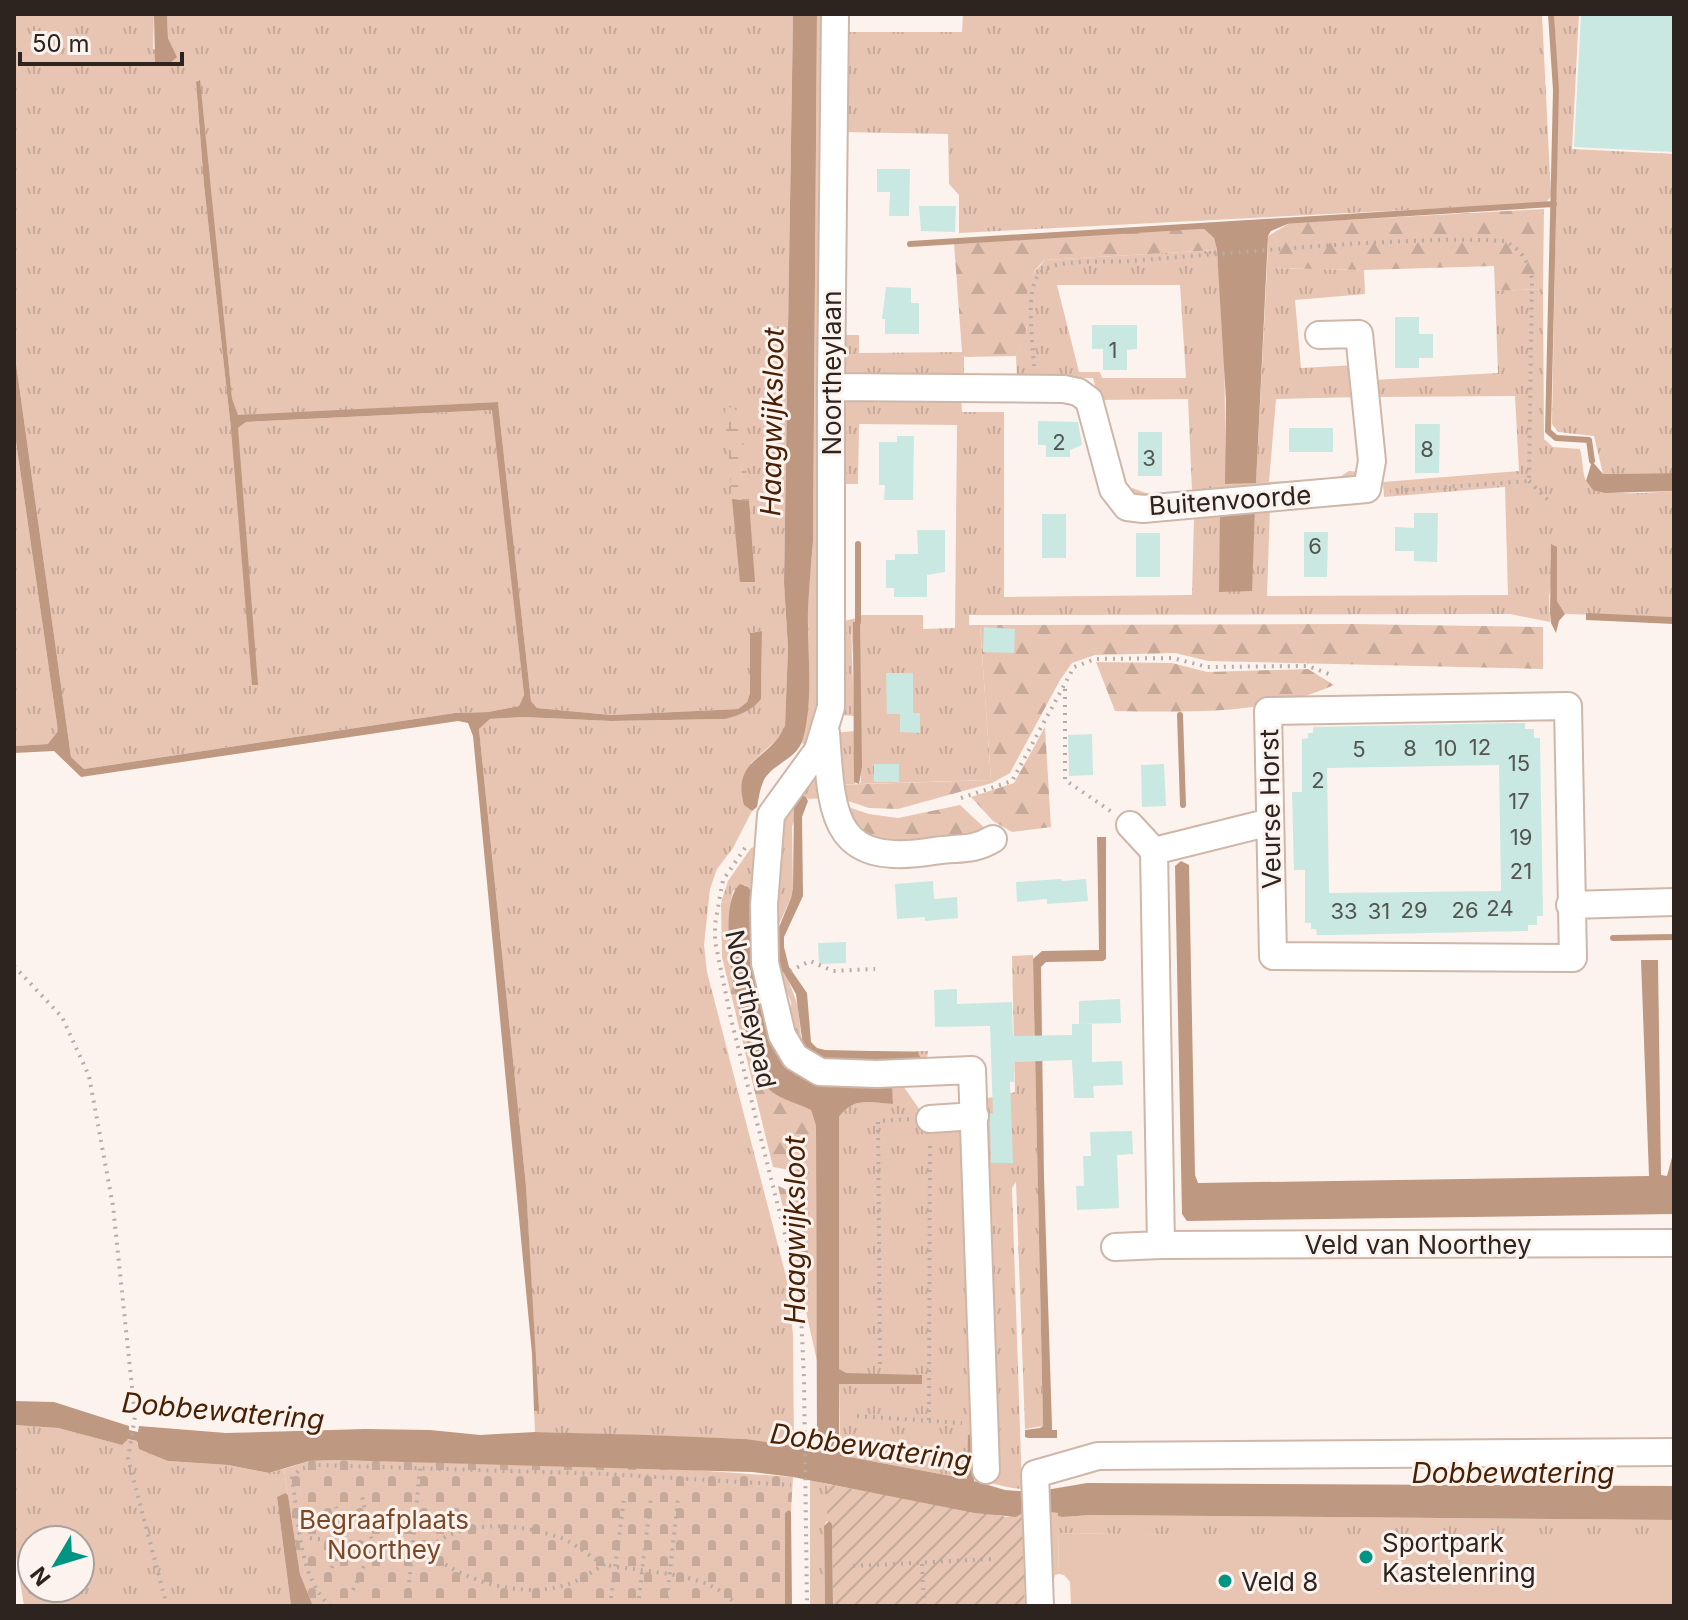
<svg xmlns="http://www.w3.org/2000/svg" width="1688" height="1620" font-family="Inter,sans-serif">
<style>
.grass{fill:url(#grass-tufts);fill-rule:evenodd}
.forest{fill:url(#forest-firs)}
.wetland{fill:url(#wetland-marsh)}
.cemetery{fill:url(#cemetery-stones)}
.garden{fill:url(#garden-furrows)}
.pitch{fill:#e7c5b2}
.water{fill:#bf9881}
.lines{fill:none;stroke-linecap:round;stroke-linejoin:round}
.stream{stroke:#bf9881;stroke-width:6}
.building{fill:#c9e8e1;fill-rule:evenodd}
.minor-casing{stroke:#ceb7a9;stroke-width:30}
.path{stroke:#b6aca7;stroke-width:4;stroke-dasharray:2 6;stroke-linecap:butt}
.minor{stroke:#fff;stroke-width:26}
.poi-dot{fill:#009482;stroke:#fdf3ee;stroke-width:3}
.labels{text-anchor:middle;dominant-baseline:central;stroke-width:6;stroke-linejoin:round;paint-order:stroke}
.number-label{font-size:22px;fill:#545550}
.street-label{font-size:26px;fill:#2d241f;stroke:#fdf3ee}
.park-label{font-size:26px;fill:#7d4825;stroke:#fdf3ee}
.poi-label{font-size:26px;fill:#2d241f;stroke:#fdf3ee;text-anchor:start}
.water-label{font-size:28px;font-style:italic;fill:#482105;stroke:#fdf3ee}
</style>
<defs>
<pattern id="grass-tufts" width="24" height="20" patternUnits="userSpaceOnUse" patternTransform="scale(2)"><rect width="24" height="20" fill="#e7c5b2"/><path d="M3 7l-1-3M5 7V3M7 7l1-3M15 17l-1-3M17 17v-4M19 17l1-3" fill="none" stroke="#c6a999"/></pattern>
<pattern id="forest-firs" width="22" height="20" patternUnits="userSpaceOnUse" patternTransform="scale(2)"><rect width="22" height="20" fill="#e7c5b2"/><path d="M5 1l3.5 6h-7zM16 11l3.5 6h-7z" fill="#c6a999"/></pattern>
<pattern id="wetland-marsh" width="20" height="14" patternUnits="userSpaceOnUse" patternTransform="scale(2)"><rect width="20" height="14" fill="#e7c5b2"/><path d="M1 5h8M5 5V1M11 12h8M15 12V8" fill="none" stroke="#c6a999"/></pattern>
<pattern id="cemetery-stones" width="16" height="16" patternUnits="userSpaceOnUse" patternTransform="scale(2)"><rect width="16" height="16" fill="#e7c5b2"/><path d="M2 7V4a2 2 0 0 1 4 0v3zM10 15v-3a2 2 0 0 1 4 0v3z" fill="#c6a999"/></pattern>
<pattern id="garden-furrows" width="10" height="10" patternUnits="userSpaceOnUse" patternTransform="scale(2)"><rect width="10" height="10" fill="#e7c5b2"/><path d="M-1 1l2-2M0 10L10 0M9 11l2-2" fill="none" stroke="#c6a999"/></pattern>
</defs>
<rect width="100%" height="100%" fill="#fdf3ee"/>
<path class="grass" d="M14,14H154L153,49L177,57L168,38L167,14H793L784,583L788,648L785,727L781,736L751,763L744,805L752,811L733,848L717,869L710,889L704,945L707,972L787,1280L793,1335L794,1448L746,1439L535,1432L534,1411H538L526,1186L479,729L490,719L523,717L611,721L725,719L761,699L762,631L750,633V693L747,702L738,709L611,715L537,708L531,701L498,402L238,416L232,398L199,80L196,83L204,185L231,429L237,433L238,428L246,422L493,410L524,695L519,706L488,712L455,713L84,769L71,757L14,349Z
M817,14H830L825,681L809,748L802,743C811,699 808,656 808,611C808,588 811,565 813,542Z
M963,14H1542L1551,196L1546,203L959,233V195L949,184L948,134L840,132L842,32H962Z
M1554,14H1579L1572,149L1674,154V473L1603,474L1594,436L1558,432L1552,424L1558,88Z
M1217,250L1224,341L1226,484L1256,482L1267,268L1364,270L1365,294L1295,300L1301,368L1356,365L1359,397L1276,399L1269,482L1338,478L1349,471L1359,472L1351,480L1145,503L1127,495L1132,488L1149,494L1192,491L1188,399L1099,400L1093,378L1017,379L1016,356L1027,328L1026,292L1029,278L1045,260ZM1057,285H1180L1186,378H1102L1100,372H1079Z
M1543,289L1544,439L1553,447L1580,449C1583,459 1582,472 1586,481C1594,499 1656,492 1674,491V617L1565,614L1557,601V547L1549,597L1550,622L1510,614L969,615V625H980L991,780L859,784L861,782L851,624L854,716L839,715L844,621L857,618L858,615H923V629L955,628L957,425L859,424L858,484H835V396L961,395L962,412H1004V597L1192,595L1194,516L1220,512L1251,591L1255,509L1270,507L1267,596L1508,595L1505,487L1384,497L1383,482L1519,471L1515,396L1376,397L1374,380L1498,373L1495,291Z
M836,335H859V353L964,352V379L837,381Z
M14,428L58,731L49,744L14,746Z
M854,731L855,784L835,785L836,733Z
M816,757L826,798L808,799L806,797L792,826L793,888L791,898L779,924L788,979L798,1006L801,1037L806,1051H928L927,1060L854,1069L799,1053L791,1017V1002L769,946L779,820Z
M755,847L758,850L781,1046L899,1080L922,1113L1015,1092L1012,956L1033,955L1043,1426L1025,1429L1016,1182L1012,1188L1022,1489C1002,1488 986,1480 968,1477L967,1479L844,1456L840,1451L839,1384L842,1382V1372L839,1369V1117C855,1096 869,1103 893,1104L891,1086L820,1084L796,1075L781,1062L769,1034L750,954L752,892L745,885L733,891L731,900L721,903L728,881L751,848Z
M14,1425L58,1428L122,1445L127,1439L137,1441V1444L168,1461L228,1465L269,1473L284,1469L288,1495L285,1493L277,1497L291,1606H24L14,1543ZM32,1540H80V1588H32Z
M810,1480L827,1484V1521L824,1526L825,1606H810Z
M1027,1510L1058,1513L1063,1517L1090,1515L1674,1520V1543L1058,1533L1059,1574L1055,1575L1052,1585L1023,1551L1022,1513Z"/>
<path class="forest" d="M1544,209L1543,289L1495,291L1494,266L1364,270L1267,268L1268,236L1290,223Z
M1203,228L1214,238L1217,250L1045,260C1022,279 1028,298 1027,325C1026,335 1020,346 1016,356L965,357L962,352L954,243Z
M1354,624L1543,627V669L1208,661L1175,653L1095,655L1072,663L1060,680L1010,773L992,783L898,809L869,808L836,797L835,785L991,780L980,625Z
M1096,662L1172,663L1207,672L1308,669L1334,685C1269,715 1186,712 1115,711Z
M1045,727L1051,827L1012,832L993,821L971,797L1014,783Z
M839,804L869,814L898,818L960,805L990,833L864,845Z
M731,900C725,964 739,1005 755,1066C768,1095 786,1097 811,1110L816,1126L817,1361L778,1186L795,1193V1171L773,1167L722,957L721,903Z"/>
<path class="wetland" d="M729,407L738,411L741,419L749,501L732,499L725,410Z"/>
<path class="cemetery" d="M335,1460L666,1468L793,1477L791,1512L785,1513V1606H313L300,1574L284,1469L309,1461Z"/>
<path class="garden" d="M827,1484L1007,1517L1022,1513L1025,1606H833L832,1524L827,1521Z"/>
<path class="pitch" d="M1058,1533L1674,1541V1606H1071L1070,1582L1064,1575L1059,1574Z"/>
<path class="water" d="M154,14H167L168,38L177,57L168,65L155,63Z
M793,14H817L813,542C811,564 809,587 808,610C807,653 814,697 803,739C797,759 776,762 765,778C760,787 759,797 757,807L752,811L744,805C731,758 771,760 785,726L788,648L784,583Z
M200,80L232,398L238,415L498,402L531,701L537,708L611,715L738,709L747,702L750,693V633L762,631L761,699C751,711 740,715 725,719L611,721L523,717L490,719L479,729L526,1186L539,1411H534L532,1354L473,736L468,723L458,721L81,777L54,751L14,753V746L48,744L58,731L14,428V349L71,757L84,769L455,713L488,712L519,706L524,695L492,410L246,422L238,428L258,685H252L231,429L204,185L196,82Z
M1272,221L1290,223L1271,231L1268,236L1256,483L1225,484L1226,401L1217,250L1214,238L1203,228L1217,224Z
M1592,461L1603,474L1674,473V491L1605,493L1593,490L1586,481Z
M732,499L749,501L755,582H740Z
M1255,509L1252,591L1219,592L1220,512Z
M1551,544L1557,547V601L1565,614L1559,621L1556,633L1551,623L1550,613Z
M1586,613L1674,617V624L1586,620Z
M853,622H860L862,766L859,784L854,782Z
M801,795L806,797L808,801L802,817L803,896L784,937V947L789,967L807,993L811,1042L817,1048L825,1050L917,1052L921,1058L918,1060H820L803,1046L796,994L780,966L777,954V932L791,898L793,888L794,803Z
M1097,837H1106V959L1103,961L1046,962L1041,967L1044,1177L1052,1426V1430H1057V1438H1028L1025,1437V1430L1040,1428L1043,1426L1033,959L1042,951L1099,950Z
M1181,861L1189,865L1195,1175L1198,1183L1649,1176L1641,960H1658L1661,1175L1667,1176L1674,1150V1214L1187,1221L1182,1214L1175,866Z
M740,884L748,887L752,892L750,954L769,1034L781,1062L796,1075L820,1084L892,1086L893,1104C869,1103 855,1096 839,1117V1369L846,1373L922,1375V1384H839V1442L840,1451L844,1456L967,1479L968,1435L973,1434L974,1481L1005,1490L1034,1492L1087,1483L1674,1486V1520L1090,1515L1063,1517L1058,1516V1513L1027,1510L1016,1517L975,1513L793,1477L752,1472L335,1460L309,1461L269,1473L228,1465L168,1461L139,1449L137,1441L128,1439L122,1445L58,1428L14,1425V1401L54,1402L129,1426V1430L138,1432L139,1426L226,1433L365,1429L430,1430L480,1435L535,1432L648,1435L746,1439L817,1450L816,1126L811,1110C794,1101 774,1099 763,1082C744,1054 711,907 740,884Z
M285,1493L288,1495L300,1574L313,1606H291L277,1497Z
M789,1510L791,1512L792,1606H785V1513Z
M829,1521L832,1524L833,1606H825L824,1526Z"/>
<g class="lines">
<path class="stream" d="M1551,14L1556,90L1548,431L1556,438L1589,440L1592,461
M910,244L1554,204
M858,622V544
M1180,715L1183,805
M1613,938L1674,937"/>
</g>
<path class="building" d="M1581,14H1674V152L1574,147Z
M877,169H910L909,216H889L890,192H877Z
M919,206H956L955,232L921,231Z
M886,287L911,288V303H919V334H885V319H882Z
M1395,317H1419V334H1433V358H1419V368H1395Z
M1092,325H1137V349L1127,350V370H1103V349H1092Z
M1038,421L1078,422L1082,445L1070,450V457H1046V445H1038Z
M1415,424H1440L1439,473H1415Z
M1289,428H1333V452H1289Z
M1138,432H1162V476H1138Z
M897,436H914L913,500H884L885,485H879V442H897Z
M1414,513H1438L1437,562L1414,561V551H1395V527L1414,528Z
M1042,514H1066V558H1042Z
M917,530H945V572L927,575V597H894V588H886V560H895V554H918Z
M1304,532H1328L1327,577H1304Z
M1136,533H1160V577H1136Z
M984,627L1015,629L1014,653L983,652Z
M886,673H913V713H920V733L900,732V714H887Z
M1514,723H1525V729H1534V738H1540L1543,916H1537V925H1528V931L1334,935H1317L1316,929H1311V923H1305V870H1294L1292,792H1302V739L1308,738V733H1313V727ZM1499,765L1501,891L1329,893L1327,768Z
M1092,734L1093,775L1069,776L1068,735Z
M874,764H899V782H874Z
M1164,764L1166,806L1142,807L1141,765Z
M1061,879L1062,881L1086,879L1088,901L1047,904V899L1017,902L1016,882Z
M933,881L934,899L957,897L958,918L925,921V917L897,919L895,884Z
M846,942V963L819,964L818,943Z
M957,989V1004L1012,1002L1013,1036L1072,1035V1024H1092V1062L1122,1061L1123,1085L1093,1086L1094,1098H1074L1072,1060L1014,1062V1082H1010L1013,1163H991L990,1121V1113H993L990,1026L935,1027L934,990Z
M1120,999L1121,1023L1079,1024V1001Z
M1132,1131L1133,1154L1117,1155L1119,1208L1077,1210L1076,1186H1084L1083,1156H1091L1090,1132Z"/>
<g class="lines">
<defs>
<path id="minor" d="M835,14L831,387V707L818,750L771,815L764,905L765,963L782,1035L795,1057L820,1072L877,1074L972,1070L986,1470
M831,387L1064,389L1078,392L1089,400L1113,489L1127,507L1143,509L1367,489L1372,461L1359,334L1319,335
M1568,706L1573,958L1273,956L1268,711Z
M826,733C832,815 831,868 934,851C958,847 971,852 993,839
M1130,825L1154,851L1161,1245L1674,1243
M1154,851L1270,822
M1570,905L1674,902
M930,1119L975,1116
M1115,1247L1161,1245
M1040,1606L1035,1474L1098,1456L1674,1452"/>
</defs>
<use href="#minor" class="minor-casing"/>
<path class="path" d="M1034,366C1033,344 1024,287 1041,272C1057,258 1107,263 1129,261C1208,255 1286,248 1365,243C1411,241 1458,238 1505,241C1521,250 1527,259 1532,278L1529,481L1390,491
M1529,481L1548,500
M1065,689V780L1112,812
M961,798L1012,781L1074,667L1095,659L1173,658L1207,667L1308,666L1329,674
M745,848L723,880L715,924V941L731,1019L800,1294L804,1378L807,1606
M14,966L62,1017L89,1076L113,1206L135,1416L128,1459L167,1606
M790,971L810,961L833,971L875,969
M880,1364L878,1121L910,1119
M857,1416L962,1423
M929,1420L930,1143
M310,1538L426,1550
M605,1564C593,1571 579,1581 566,1585C521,1599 460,1581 426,1550C462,1518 518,1523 561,1538C577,1544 589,1557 604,1564C613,1567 625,1568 635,1569C667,1574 716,1577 737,1606
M922,1564L924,1606
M853,1566L993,1559
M328,1575L345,1542L336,1507
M353,1590L373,1546L362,1496
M331,1606C299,1582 298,1515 292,1478L300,1469L315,1465L605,1474L791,1485
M407,1606L420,1468
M610,1606L624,1498
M638,1606L651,1496
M666,1606L678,1499"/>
<use href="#minor" class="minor"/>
</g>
<g class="poi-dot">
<circle cx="1366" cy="1557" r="8"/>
<circle cx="1225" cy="1581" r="8"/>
</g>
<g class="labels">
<g class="number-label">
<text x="1113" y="350">1</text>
<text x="1059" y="442">2</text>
<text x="1427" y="449">8</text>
<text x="1149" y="458">3</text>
<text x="1315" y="546">6</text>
<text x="1480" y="747">12</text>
<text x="1410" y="748">8</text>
<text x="1446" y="748">10</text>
<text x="1359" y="749">5</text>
<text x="1519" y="763">15</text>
<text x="1318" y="780">2</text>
<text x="1519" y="801">17</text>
<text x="1521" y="837">19</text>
<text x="1521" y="871">21</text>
<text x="1500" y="908">24</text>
<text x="1414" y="910">29</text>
<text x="1465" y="910">26</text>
<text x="1344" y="911">33</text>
<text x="1379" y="911">31</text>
</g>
<g class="street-label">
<text transform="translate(831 373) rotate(-90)">Noortheylaan</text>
<text transform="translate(1230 500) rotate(-4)">Buitenvoorde</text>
<text transform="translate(1270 809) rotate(-91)">Veurse Horst</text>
<text transform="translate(751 1009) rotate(78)">Noortheypad</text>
<text x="1418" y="1244">Veld van Noorthey</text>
</g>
<g class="park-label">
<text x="384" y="1519">Begraafplaats<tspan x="384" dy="30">Noorthey</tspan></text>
</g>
<g class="poi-label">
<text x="1382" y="1542">Sportpark<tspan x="1382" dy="30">Kastelenring</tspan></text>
<text x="1241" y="1581">Veld 8</text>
</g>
<g class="water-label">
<text transform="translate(772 422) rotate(-89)">Haagwijksloot</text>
<text transform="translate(795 1230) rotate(-90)">Haagwijksloot</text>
<text transform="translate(223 1411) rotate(5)">Dobbewatering</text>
<text transform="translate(871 1447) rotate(8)">Dobbewatering</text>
<text x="1513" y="1473">Dobbewatering</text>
</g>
</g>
<rect width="1688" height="1620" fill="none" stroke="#2d241f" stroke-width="32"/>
<g transform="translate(56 1564) rotate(232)"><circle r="38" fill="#fdf3ee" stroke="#aaa09b" stroke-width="2"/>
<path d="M0-6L14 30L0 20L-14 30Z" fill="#009482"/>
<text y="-12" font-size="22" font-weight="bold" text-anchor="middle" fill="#2d241f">N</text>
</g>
<path d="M20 52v12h162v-12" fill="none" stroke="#2d241f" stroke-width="4"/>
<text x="32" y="52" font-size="24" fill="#2d241f" stroke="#fdf3ee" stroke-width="6" paint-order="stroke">50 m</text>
</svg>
